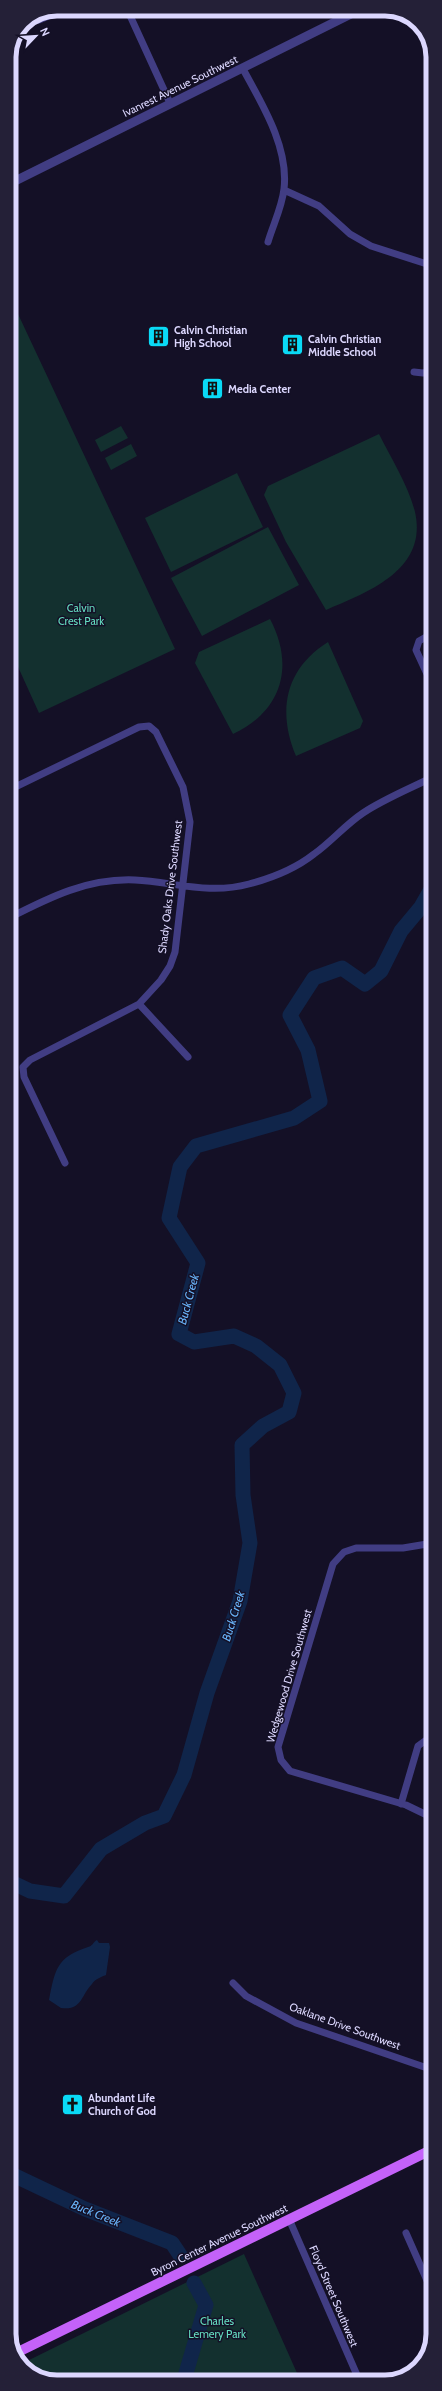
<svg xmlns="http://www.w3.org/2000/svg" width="442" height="2391" font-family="Cabin,sans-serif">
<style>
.green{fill:#13302f}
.water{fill:#10254a}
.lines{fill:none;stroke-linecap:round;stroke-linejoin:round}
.river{stroke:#10254a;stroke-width:15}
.minor{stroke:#413d83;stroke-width:7}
.tertiary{stroke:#413d83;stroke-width:9}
.primary{stroke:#c462f9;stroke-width:10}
.labels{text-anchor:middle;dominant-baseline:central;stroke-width:3;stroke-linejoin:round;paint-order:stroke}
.street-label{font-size:11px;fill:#dcd7fe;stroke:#141026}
.poi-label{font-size:11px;font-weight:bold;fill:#dcd7fe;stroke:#141026;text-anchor:start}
.park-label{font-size:11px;fill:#64dcc0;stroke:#141026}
.water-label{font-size:12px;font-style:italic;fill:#69b4fa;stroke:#141026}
.rim{fill:none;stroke:#dcd7fe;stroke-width:5}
</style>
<rect width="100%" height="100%" fill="#141026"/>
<path class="green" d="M9,299H11L175,649L39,713L9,647Z
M121,426L128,438L101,452L95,440Z
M379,434C391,458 409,487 415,512C428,570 368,592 326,610L286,542L264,495L268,486Z
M131,444L137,456L111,470L105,458Z
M237,473L263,527L171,572L145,518Z
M268,527L299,585L202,636L171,578Z
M270,619C295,666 282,711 233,734L195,663L199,652Z
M328,642L363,721L360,728L296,756C277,711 285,669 328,642Z
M244,2254L301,2382H51L23,2368L21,2364Z"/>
<path class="water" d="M97,1940L99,1943H109L110,1947L106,1975C101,1977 95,1979 92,1984C81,1995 82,2011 61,2008L49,2000C55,1969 57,1957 88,1947C93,1946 93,1942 97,1940Z"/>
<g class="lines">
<path class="river" d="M9,1881L30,1891L64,1896L101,1849L145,1823L164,1816L184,1775L207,1693L240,1601L250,1543L243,1495L242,1445L263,1426L289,1412L294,1393L280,1365L256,1346L234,1336L194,1342L179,1334L198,1263L169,1218L180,1167L196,1146L294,1118L320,1101L308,1050L290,1015L314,978L342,968L365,984L381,971L401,931L421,907L433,886
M9,2173L85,2209L172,2243L180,2255
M187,2382L186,2373L206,2305L194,2283"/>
<path class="minor" d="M127,9L170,103
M39,20L65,9
M243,69C262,104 289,147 284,189C282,207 273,225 268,242
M284,190L319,206L350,234L371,246L433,266
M414,372L423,373L433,371
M433,633L419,641L416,650L433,687
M9,660L14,658
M9,790L139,727L149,726L156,732L183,787L190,822L175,952L170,966L161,980L139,1004L30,1060L23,1067L24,1077L65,1163
M9,918C50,897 88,878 135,880C174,882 209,895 249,884C272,878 295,869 314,854C331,842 345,825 363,813C384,799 409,789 433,777
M139,1004L188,1057
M433,1543L403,1548H356L344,1552L333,1564L278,1747L281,1760L290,1771L406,1805L433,1818
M427,1545L433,1559
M401,1804L418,1746L433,1735
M233,1983L246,1996L296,2023L433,2070
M289,2219L360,2382
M406,2233L433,2294"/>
<path class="tertiary" d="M9,184L361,9"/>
<path class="primary" d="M16,2353L433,2149"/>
</g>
<defs>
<symbol id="building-square" viewBox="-11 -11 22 22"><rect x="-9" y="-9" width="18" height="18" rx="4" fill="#0adaf6" stroke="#141026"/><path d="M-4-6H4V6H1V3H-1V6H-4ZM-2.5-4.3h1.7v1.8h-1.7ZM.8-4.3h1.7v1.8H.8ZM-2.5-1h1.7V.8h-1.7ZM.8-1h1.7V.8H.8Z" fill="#111"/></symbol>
<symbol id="church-square" viewBox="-11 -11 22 22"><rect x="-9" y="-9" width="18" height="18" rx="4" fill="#0adaf6" stroke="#141026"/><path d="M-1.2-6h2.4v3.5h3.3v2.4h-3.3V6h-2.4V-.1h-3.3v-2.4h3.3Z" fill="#111"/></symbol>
</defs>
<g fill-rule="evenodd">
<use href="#building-square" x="146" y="324" width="25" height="25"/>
<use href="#building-square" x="280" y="332" width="25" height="25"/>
<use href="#building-square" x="200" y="376" width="25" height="25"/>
<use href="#church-square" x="60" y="2092" width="25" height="25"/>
</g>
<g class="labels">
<g class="street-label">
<text transform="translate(180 86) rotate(-26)">Ivanrest Avenue Southwest</text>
<text transform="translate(170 887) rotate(-83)">Shady Oaks Drive Southwest</text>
<text transform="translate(289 1676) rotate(-74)">Wedgewood Drive Southwest</text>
<text transform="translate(345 2026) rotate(20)">Oaklane Drive Southwest</text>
<text transform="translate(219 2240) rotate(-26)">Byron Center Avenue Southwest</text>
<text transform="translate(334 2296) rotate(67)">Floyd Street Southwest</text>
</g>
<g class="poi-label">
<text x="174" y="330">Calvin Christian<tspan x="174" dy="13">High School</tspan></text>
<text x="308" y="339">Calvin Christian<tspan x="308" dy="13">Middle School</tspan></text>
<text x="228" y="389">Media Center</text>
<text x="88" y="2098">Abundant Life<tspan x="88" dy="13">Church of God</tspan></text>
</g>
<g class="park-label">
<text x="81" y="608">Calvin<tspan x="81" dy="13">Crest Park</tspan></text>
<text x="217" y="2321">Charles<tspan x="217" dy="13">Lemery Park</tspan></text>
</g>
<g class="water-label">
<text transform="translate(188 1299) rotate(-75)">Buck Creek</text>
<text transform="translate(233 1616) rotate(-73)">Buck Creek</text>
<text transform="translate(96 2213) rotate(22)">Buck Creek</text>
</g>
</g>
<path d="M0 0H442V2391H0ZM57 16H385A41 41 0 0 1 426 57V2334A41 41 0 0 1 385 2375H57A41 41 0 0 1 16 2334V57A41 41 0 0 1 57 16Z" fill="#242037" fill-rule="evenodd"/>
<path class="rim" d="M57 16H385A41 41 0 0 1 426 57V2334A41 41 0 0 1 385 2375H57A41 41 0 0 1 16 2334V57A41 41 0 0 1 57 16Z"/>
<g transform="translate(36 36) rotate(65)" stroke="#141026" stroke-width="3" paint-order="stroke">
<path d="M0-3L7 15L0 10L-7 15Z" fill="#dcd7fe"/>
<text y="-6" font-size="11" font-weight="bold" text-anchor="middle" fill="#dcd7fe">N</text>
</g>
</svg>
